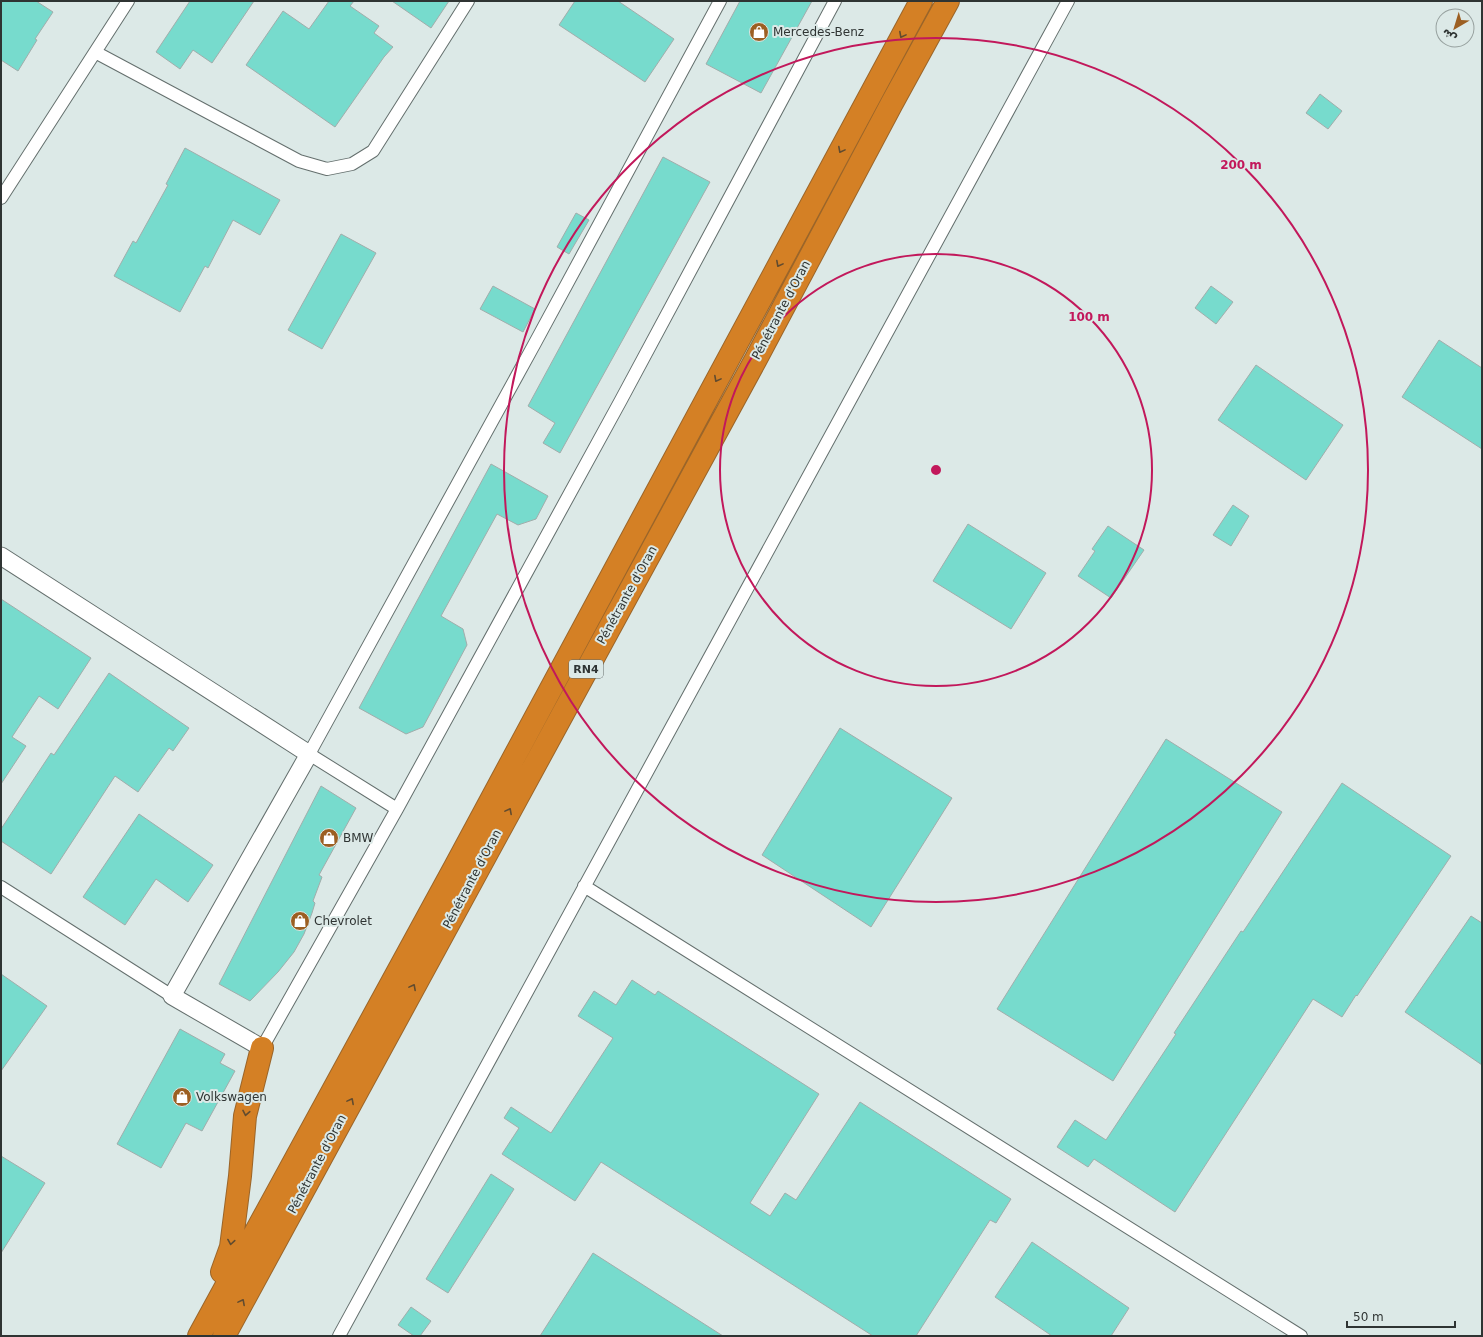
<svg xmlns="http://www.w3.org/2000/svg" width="1483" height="1337" font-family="'DejaVu Sans',Vazirmatn,sans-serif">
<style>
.building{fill:#77dbcd;stroke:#a1adab}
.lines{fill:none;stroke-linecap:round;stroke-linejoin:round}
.street-casing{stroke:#646f6d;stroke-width:14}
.secondary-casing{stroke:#646f6d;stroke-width:19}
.highway-casing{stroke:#9a652a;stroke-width:24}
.street{stroke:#fff;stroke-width:12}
.secondary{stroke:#fff;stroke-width:17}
.highway{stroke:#d48025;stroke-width:22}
.oneway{stroke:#614b2f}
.ring{fill:none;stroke:#c2185b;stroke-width:2}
.labels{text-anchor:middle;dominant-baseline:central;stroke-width:4;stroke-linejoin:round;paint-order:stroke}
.shield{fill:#dce9e7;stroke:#636a69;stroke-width:1}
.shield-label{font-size:11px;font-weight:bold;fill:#2f3433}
.poi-label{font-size:12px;fill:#2f3433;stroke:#dce9e7;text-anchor:start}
.street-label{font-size:12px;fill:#2f3433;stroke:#dce9e7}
.centre{fill:#c2185b;stroke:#dce9e7;stroke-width:2}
.ring-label{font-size:12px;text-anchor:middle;font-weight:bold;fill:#c2185b;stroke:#dce9e7;stroke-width:4;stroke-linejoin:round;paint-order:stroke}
</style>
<rect width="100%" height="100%" fill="#dce9e7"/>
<path class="building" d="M1,1H36L53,12L35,39L37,40L18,71L1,60Z
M190,1H254L212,63L193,50L180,69L156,52Z
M329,1H354L350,6L379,26L374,33L393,47L384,57L335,127L246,65L283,11L309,29Z
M392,1H449L431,28Z
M575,1H618L674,39L645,82L559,25Z
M740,1H812L761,93L706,64Z
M1320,94L1342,111L1328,129L1306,113Z
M185,148L280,200L260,235L233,220L208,268L205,266L180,312L114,276L133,241L136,243L168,185L166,184Z
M663,157L710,182L560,453L543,443L555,423L528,406Z
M576,213L589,220L569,254L557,247Z
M341,234L376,253L322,349L288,330Z
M493,286L535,309L523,332L480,309Z
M1211,286L1233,302L1216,324L1195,308Z
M1439,340L1482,368V449L1402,397Z
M1256,365L1343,425L1306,480L1218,420Z
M491,464L548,496L536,519L518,525L497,514L441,616L463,629L467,645L423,727L406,734L359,708Z
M1233,505L1249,516L1231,546L1213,535Z
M968,524L1046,573L1011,629L933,581Z
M1108,526L1144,550L1111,598L1078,576L1095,551L1092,549Z
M1,599L91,658L58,709L39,696L12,737L26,746L1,784Z
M109,673L189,728L173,751L169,748L138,792L115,776L51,874L1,841V829L51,753L54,755Z
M840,728L952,798L871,927L762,855Z
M1166,739L1282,812L1113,1081L997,1009Z
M1342,783L1451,856L1357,996L1356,995L1342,1017L1313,999L1175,1212L1094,1159L1088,1167L1057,1147L1075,1120L1106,1140L1176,1034L1174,1033L1241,931L1243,932Z
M321,786L356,808L319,875L322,877L313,901L315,903L312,913L304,934L294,952L278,972L250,1001L219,984Z
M139,814L213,865L188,902L156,879L125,925L83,897Z
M1471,916L1482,923V1065L1405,1012Z
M1,974L47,1006L1,1071Z
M632,980L655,995L658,991L819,1094L750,1203L770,1216L785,1193L796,1200L860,1102L1011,1199L996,1223L990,1220L916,1336H873L601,1162L575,1201L502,1154L519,1128L504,1118L511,1107L551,1133L613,1038L578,1016L594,991L616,1005Z
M180,1029L225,1054L220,1063L235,1071L202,1131L186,1123L161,1168L117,1144Z
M1,1156L45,1183L1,1253Z
M491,1174L514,1189L448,1293L426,1279Z
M1032,1242L1129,1308L1111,1336H1052L995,1297Z
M593,1253L723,1336H540Z
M411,1307L431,1321L420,1336H414L398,1325Z"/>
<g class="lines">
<defs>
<path id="street" d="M95,52L299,161L327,169L352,164L373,151L468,1
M1,198L128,1
M397,809L309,754L535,343L720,1
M584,886L1301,1336
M1,887L172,996
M262,1048L397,809L621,400L835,1
M339,1336L1068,1"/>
<path id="secondary" d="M1,556L309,754L172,996L262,1048"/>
<path id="highway" d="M222,1272L231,1247L240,1176L245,1116L262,1048
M199,1336L455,867L921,1
M224,1336L756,359L892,103L948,1"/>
</defs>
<use href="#street" class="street-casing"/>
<use href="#secondary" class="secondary-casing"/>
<use href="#highway" class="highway-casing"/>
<use href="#street" class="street"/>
<use href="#secondary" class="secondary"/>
<use href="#highway" class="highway"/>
</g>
<defs><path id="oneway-chevron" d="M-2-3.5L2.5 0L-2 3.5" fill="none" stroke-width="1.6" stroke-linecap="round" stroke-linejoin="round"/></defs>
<g class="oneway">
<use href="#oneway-chevron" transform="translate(902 35) rotate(118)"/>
<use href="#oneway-chevron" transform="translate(841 150) rotate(118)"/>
<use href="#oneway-chevron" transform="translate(779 264) rotate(118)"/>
<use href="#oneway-chevron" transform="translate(717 379) rotate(118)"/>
<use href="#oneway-chevron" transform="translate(509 811) rotate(-62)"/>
<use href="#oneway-chevron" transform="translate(413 987) rotate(-62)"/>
<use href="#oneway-chevron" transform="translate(351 1101) rotate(-62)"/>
<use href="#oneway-chevron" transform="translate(246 1113) rotate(101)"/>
<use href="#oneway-chevron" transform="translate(231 1242) rotate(99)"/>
<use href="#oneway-chevron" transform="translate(242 1302) rotate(-62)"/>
</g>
<g class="ring">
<circle cx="936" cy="470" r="216"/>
<circle cx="936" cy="470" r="432"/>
</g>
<defs>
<symbol id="shop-disc" viewBox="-11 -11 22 22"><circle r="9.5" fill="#9c5f22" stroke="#dce9e7"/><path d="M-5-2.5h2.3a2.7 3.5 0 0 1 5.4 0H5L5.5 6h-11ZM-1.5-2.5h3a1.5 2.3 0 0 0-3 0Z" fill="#fff"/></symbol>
</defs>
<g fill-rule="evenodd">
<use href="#shop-disc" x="748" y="21" width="22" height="22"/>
<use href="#shop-disc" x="318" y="827" width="22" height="22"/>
<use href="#shop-disc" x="289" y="910" width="22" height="22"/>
<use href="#shop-disc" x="171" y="1086" width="22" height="22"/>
</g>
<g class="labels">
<rect class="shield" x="569" y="660" width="34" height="18" rx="3"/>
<g class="shield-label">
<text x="586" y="669">RN4</text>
</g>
<g class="poi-label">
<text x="773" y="32">Mercedes-Benz</text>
<text x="343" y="838">BMW</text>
<text x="314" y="921">Chevrolet</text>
<text x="196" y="1097">Volkswagen</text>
</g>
<g class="street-label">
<text transform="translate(781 310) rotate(-62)">Pénétrante d'Oran</text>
<text transform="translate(627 595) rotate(-61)">Pénétrante d'Oran</text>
<text transform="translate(472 879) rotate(-62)">Pénétrante d'Oran</text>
<text transform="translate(317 1164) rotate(-62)">Pénétrante d'Oran</text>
</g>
</g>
<circle cx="936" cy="470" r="6" class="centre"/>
<g class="ring-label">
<text x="1241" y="169">200 m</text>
<text x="1089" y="321">100 m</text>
</g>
<rect width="1483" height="1337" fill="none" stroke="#2f3433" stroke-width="4"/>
<g transform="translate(1455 28) rotate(218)"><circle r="19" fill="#dce9e7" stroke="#97a19f"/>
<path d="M0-3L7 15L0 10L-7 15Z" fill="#9c5f22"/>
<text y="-6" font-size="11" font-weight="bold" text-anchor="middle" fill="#2f3433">ش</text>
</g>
<path d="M1347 1321v6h108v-6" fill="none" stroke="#2f3433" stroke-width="2"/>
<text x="1353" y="1321" font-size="12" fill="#2f3433" stroke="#dce9e7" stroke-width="3" paint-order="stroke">50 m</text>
</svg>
